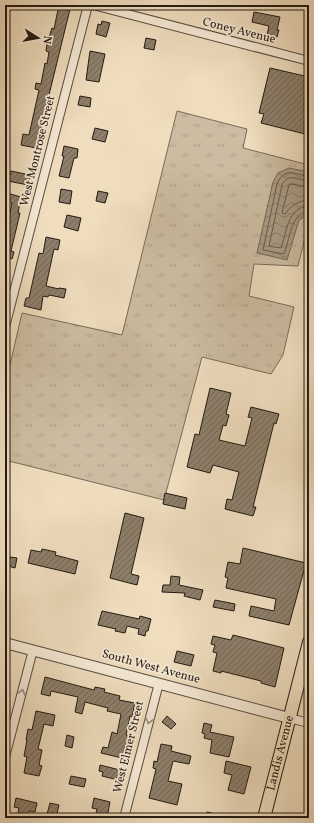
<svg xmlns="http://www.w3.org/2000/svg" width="314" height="823" font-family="Vollkorn,serif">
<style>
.park{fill:url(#park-tufts);stroke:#786b5a}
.water{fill:url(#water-waves);stroke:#746756}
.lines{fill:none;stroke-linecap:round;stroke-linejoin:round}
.shore{stroke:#665a4b;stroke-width:1}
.building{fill:url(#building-hatch);stroke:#231a12}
.minor-casing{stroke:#564b3d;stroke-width:10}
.tertiary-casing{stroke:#564b3d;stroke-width:12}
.primary-casing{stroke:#231a12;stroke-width:14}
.minor{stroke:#f5e9d5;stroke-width:8}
.tertiary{stroke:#f5e9d5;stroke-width:10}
.primary{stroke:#efddbe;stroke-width:12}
.oneway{stroke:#968c7d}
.labels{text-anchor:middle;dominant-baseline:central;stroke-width:3.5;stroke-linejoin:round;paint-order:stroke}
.street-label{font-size:12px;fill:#231a12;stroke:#f5e9d5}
</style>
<defs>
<pattern id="park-tufts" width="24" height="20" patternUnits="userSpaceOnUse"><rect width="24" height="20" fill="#ccbca1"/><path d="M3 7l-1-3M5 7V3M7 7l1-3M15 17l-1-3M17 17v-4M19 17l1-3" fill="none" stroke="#afa18a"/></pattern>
<pattern id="water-waves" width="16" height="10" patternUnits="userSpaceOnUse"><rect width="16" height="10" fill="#aa9b84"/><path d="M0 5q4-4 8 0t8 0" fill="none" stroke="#8a7e6b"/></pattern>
<pattern id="building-hatch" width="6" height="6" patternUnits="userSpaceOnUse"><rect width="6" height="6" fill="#8d7f6b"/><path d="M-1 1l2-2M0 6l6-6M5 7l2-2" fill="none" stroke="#736757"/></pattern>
</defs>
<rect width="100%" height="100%" fill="#efddbe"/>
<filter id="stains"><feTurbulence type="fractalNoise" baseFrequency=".005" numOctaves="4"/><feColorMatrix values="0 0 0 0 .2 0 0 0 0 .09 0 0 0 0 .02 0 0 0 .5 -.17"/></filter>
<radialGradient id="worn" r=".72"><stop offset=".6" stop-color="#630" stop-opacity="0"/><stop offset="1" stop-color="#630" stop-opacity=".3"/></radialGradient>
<path class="park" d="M177,111L247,129L243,148L309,165V222L298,266L254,264L249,296L294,307L283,355L271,374L202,357L164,500L5,460V386L22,313L122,335Z"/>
<path class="water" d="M289,168L309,172V214L299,220L287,260L257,253L273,182L278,173Z"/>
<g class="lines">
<path class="shore" d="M309,176C294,175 285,166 277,184L263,250L284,254C290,240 290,213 309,211
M309,181C298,180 288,172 282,185L269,246L281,248C287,232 287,207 309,206
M309,187L291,184L289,185L282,213L285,214C290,206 300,200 309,200"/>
</g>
<path class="building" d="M59,5H71L36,148L21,145L23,134L29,135L39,90L35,89L36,83L41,84L45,63L47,64L49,52L46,51L47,44L52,28L54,29Z
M254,12L280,17L277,30H279L277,37L267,35L269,26L252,22Z
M102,21L110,23L106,37L96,34L98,24L101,25Z
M146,38L156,40L154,50L144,48Z
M90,51L105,54L99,82L86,80Z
M270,68L309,77V135L261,123L264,114L259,113Z
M80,96L91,98L90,107L78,105Z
M95,128L108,131L105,142L92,139Z
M64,146L78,149L77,158H74L69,178L59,176L64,156H62Z
M11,171L30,175L28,185L8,181Z
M61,189L72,191L70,204L59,202Z
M98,191L108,193L105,203L96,201Z
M7,193L21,197L18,213H20L11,251L14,252L12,259L10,258L7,267H5V229H6L12,203L5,202Z
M67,215L81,218L78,231L64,227Z
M46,237L60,240L58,250L54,249L46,286L59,289V288L66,289L64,298L49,295L48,297L43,296L41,310L24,306L26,298H29L39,253L43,254Z
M210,388L231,393L226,414L229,415L226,426L223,425L219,440L245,446L252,418L248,417L251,407L279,414L276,424L274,423L253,507H256L253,516L225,509L227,499L232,500L239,472L213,465L210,473L187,467L195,434L199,435Z
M165,493L187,498L185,509L163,504Z
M125,513L144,518L131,574L139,576L137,585L110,578Z
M243,548L306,563L289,625L249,616L251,606L274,611L276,599L226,588L228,578L225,577L228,562L240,564Z
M42,549L56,552L55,555L78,561L75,574L28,563L31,550L41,552Z
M10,557L17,558L15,568L8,566Z
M171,576L180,577L179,585L203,590L200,600L184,596L185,593L162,592L163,585H170Z
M215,600L235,604L234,611L213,607Z
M102,611L139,619L140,616L151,619L148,631H146L145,636L138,634L139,629L127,626L125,633L115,631L116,629L98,625Z
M233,635L284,648L275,687L261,683V681L221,671V673L213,671L217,653L213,652L215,645L211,644L213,636L231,640Z
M177,651L194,655L191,666L174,662Z
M45,677L94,690L95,687L105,689L104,692L120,696L119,700L135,703L132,717L130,716L126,735L129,736L127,747L125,746L122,758L101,753L103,747L108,748L112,732L117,734L121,714L107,711L108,708L85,702L82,714L75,712L78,697L51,691L50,696L41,694Z
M36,711L55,715L53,726L44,724L38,749L42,750L39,765L42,766L39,776L24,773L27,757L24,756L27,740H26L28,729L32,730Z
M167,716L176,724L171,729L162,722Z
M204,723L212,725L210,732L234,737L229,757L210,753L212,740L204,738L205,734L202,733Z
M67,735L74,737L72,748L65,746Z
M161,744L172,746L171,751L191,756L189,764L173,761L168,781L182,784L177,805L149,798L156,769L153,768L154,761L157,762Z
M226,761L251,767L244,794L228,790L232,775L224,773Z
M100,765L120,770L118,780L102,776L103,772L99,771Z
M71,776L86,779L84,787L69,784Z
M16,798L37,803L35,812L29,811L28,815L18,813L19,808L14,807Z
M94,798L110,802L107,818H95L97,809L92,808Z
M50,803L59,805L56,818H46Z
M207,812L224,816L223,818H205Z"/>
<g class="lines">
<defs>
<path id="minor" d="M93,5L309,61
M5,327L88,5
M289,718L309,723
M5,757L33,650
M124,818L159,683"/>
<path id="tertiary" d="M5,643L289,718"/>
<g id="primary">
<path id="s1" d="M264,818L309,642"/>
</g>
</defs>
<use href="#minor" class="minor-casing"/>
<use href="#tertiary" class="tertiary-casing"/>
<use href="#primary" class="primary-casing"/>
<use href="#minor" class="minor"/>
<use href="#tertiary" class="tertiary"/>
<use href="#primary" class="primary"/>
</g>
<defs><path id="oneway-chevron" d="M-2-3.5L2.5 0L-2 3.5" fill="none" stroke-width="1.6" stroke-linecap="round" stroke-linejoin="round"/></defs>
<g class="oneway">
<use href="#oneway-chevron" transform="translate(22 692) rotate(-75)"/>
<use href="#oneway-chevron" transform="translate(149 721) rotate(104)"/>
</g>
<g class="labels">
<g class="street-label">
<text transform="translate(239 31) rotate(14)">Coney Avenue</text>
<text transform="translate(38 151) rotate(-76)">West Montrose Street</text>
<text transform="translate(151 667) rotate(15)">South West Avenue</text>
<text transform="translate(129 747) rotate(-76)">West Elmer Street</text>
<text stroke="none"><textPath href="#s1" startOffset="67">Landis Avenue</textPath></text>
</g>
</g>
<rect width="314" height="823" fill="none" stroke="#efddbe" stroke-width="20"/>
<rect x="6" y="6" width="302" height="811" fill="none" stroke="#231a12" stroke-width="2"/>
<rect x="10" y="10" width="294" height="803" fill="none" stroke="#231a12"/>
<g transform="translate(38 38) rotate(101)" stroke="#f5e9d5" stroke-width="3" paint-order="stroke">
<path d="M0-3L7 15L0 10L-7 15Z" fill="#231a12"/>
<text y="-6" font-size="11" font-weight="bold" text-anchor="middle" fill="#231a12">N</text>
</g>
<rect width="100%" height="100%" filter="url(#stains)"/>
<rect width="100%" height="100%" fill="url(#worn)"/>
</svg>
